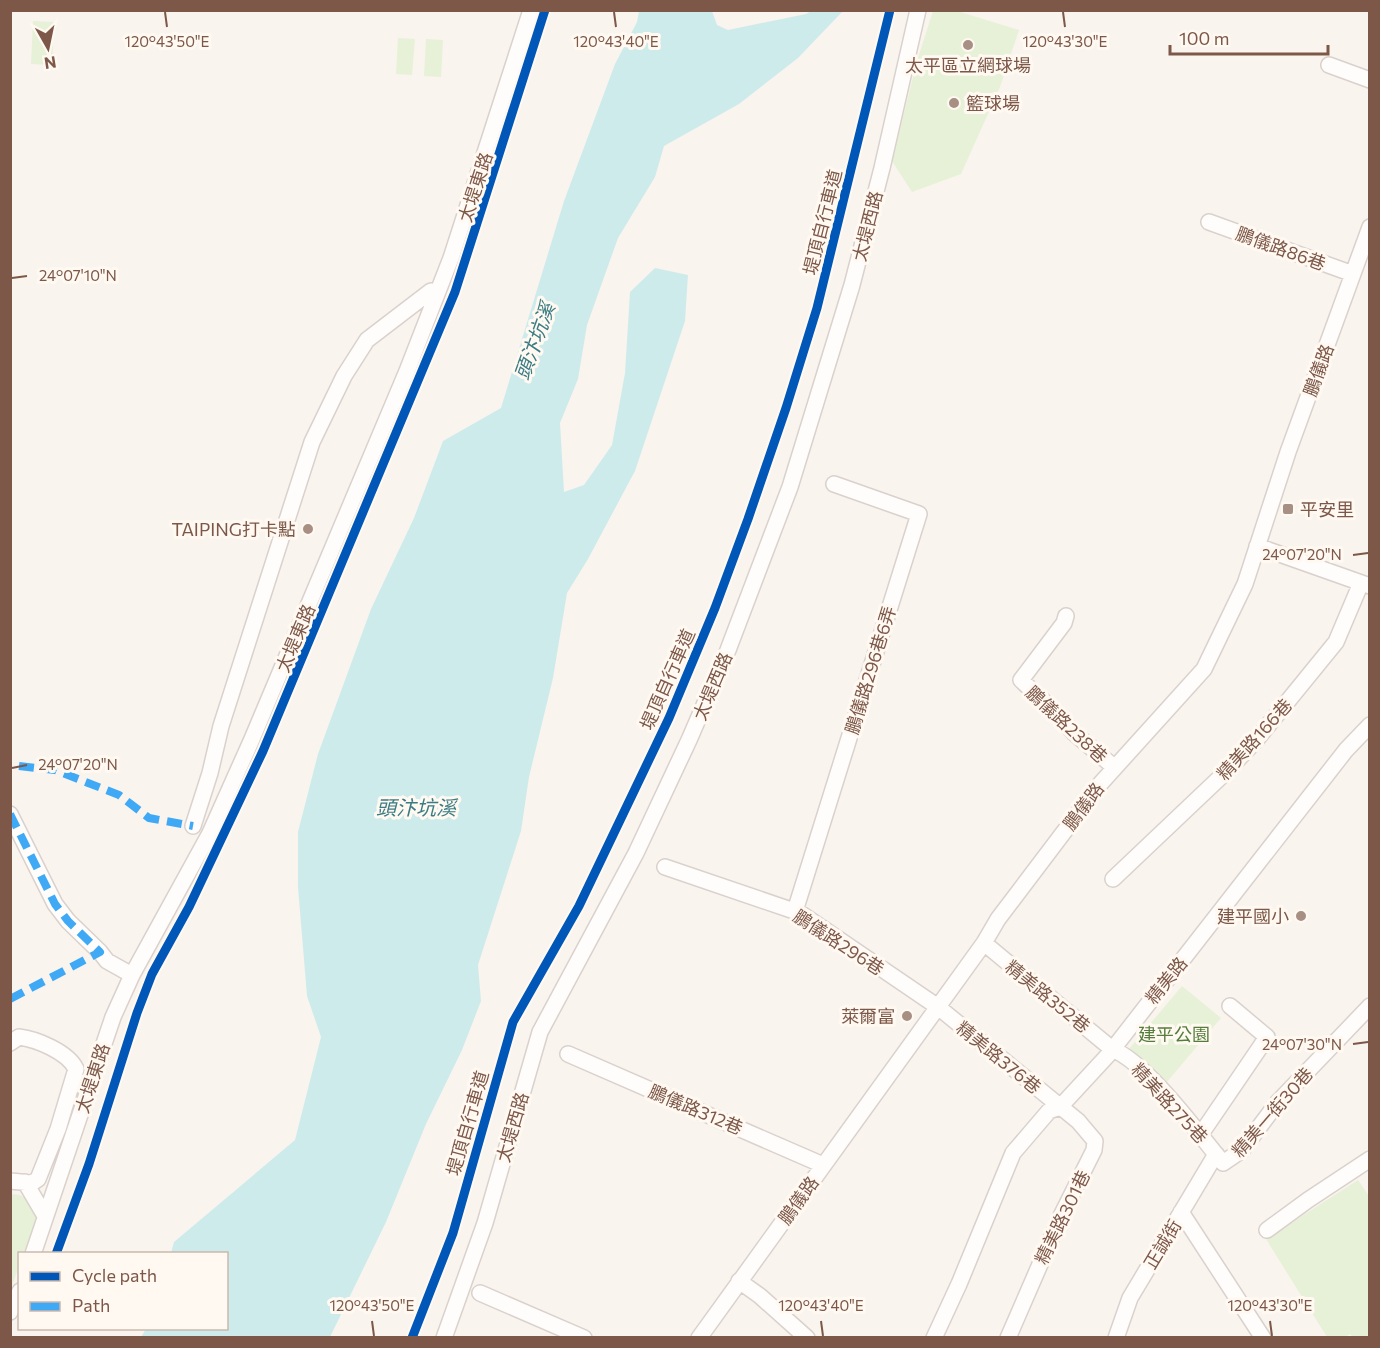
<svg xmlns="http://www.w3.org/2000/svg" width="1380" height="1348" font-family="Commissioner,'Noto Sans TC',sans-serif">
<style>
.green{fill:#e7f1d7}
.water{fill:#ceebec}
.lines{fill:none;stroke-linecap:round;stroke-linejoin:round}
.minor-casing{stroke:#dad1cc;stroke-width:18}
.minor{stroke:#fefdfc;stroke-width:15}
.quiet{stroke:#3fa9f5;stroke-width:8;stroke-dasharray:15 8;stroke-linecap:butt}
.cycleway-casing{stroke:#fff9f2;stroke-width:13}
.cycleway{stroke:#0057b8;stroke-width:9}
.ticks{fill:none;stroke:#7d5849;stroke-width:2}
.poi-dot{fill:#a88f83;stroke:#fff9f2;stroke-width:2}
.labels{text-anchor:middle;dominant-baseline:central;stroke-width:6;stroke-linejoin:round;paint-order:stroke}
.poi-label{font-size:18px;fill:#7d5849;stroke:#fff9f2;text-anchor:end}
.street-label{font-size:18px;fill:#7d5849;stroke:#fff9f2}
.park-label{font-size:18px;fill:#547d3c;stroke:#fff9f2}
.water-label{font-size:20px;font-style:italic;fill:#3a7c83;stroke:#fff9f2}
.ticks-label{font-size:15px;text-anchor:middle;fill:#7d5849;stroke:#fff9f2;stroke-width:6;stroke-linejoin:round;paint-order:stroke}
</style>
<rect width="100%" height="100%" fill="#f9f4ee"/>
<path class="green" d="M933,11H957L1019,30L1000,87L961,174L912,192L892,161L917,61Z
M33,21L54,22L52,65L31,64Z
M398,38L415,39L412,75L396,74Z
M426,39L443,40L441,77L424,76Z
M1182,986L1221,1018L1166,1083L1128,1050Z
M1358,1180L1369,1196V1337H1353L1350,1334L1345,1337H1327L1266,1239Z
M11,1194L20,1195L37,1205L40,1216L25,1253L20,1254L19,1266L11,1289Z"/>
<path class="water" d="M639,11H712L717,25L728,30L806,14L811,11H843L798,58L739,104L664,146L655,177L618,238L587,325L578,379L560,423L564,492L584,485L612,445L625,373L630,292L655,268L688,275L685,321L635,471L588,559L567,593L553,678L529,777L521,831L478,965L481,1001L462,1050L426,1124L386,1222L330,1337H141L146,1329L226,1328V1254L171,1253L174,1242L295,1140L321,1037L307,996L298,887V832L318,754L371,609L414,518L443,441L501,408L564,201L615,64L637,22Z"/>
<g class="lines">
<defs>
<path id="minor" d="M1329,65L1370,80
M1209,222L1353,274
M1257,546L1370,586
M1066,616L1064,623L1021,680L1056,713L1074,733L1114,767
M10,814L55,904L68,921L100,952L107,961L132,975
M193,826L210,773L221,726L312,442L344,376L367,340L431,291
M665,867L800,913L938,1007L1078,1121L1095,1141L1094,1150L1061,1216L1008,1338
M1113,879L1229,769L1257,739L1336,642L1361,583
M795,911L919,514L834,484
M984,943L1112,1049C1147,1063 1198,1133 1223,1163L1242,1150L1278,1102L1370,1006
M10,1043L19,1037C36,1039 68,1052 76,1069L58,1129L38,1179L32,1183L10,1181
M568,1054L823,1165
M1201,1134L1267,1037L1230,1006
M25,1182L45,1216
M1181,1212L1263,1338
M1267,1230L1308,1200L1370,1159
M33,1254L113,1017L132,975L210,833L252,739L407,371L451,258L531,10
M739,1281L760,1296L807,1338
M480,1293L584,1338
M10,1312L20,1291
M444,1338L485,1223L540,1032L636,853L689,740L728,650L790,487L852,285L882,168L918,10
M699,1338L984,943L998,919L1101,783L1204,669L1245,584L1288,452L1370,227
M934,1338L959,1284L1013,1153L1049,1111L1060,1107L1109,1054L1346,750L1370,725
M1116,1338L1130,1298L1216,1154"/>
</defs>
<use href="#minor" class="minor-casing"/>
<use href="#minor" class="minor"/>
<path class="quiet" d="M19,766L55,770L119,795L149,818L193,826
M10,814L55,904L68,921L100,952L10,999"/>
<defs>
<path id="cycleway" d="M56,1254L89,1164L137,1013L152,974L189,907L263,751L455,292L545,10
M412,1338L453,1233L513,1022L579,906L669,718L715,608L748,519L786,408L817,308L890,10"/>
</defs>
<use href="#cycleway" class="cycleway-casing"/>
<use href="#cycleway" class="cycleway"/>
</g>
<path class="ticks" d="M165,12L167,27M614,12L616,27M1063,12L1065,27M12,278L27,276M1353,555L1368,553M12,768L27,765M1353,1044L1368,1042M372,1321L374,1336M821,1321L823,1336M1270,1321L1272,1336"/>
<g class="poi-dot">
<circle cx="968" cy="45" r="6"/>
<circle cx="954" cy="103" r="6"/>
<rect x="1282" y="503" width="12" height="12" rx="3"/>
<circle cx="308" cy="529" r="6"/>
<circle cx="1301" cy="916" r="6"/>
<circle cx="907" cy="1016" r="6"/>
</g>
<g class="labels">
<g class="poi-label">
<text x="968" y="65" text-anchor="middle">太平區立網球場</text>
<text x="966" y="103" text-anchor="start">籃球場</text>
<text x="1300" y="509" text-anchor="start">平安里</text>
<text x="296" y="529">TAIPING打卡點</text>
<text x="1289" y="916">建平國小</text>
<text x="895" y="1016">萊爾富</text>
</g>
<g class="street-label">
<text transform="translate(475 187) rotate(-72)">太堤東路</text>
<text transform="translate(822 222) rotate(-76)">堤頂自行車道</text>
<text transform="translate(867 226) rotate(-76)">太堤西路</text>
<text transform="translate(1281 248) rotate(20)">鵬儀路86巷</text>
<text transform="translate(1318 370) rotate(-70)">鵬儀路</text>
<text transform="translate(295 638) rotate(-67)">太堤東路</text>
<text transform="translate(870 670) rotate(-73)">鵬儀路296巷6弄</text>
<text transform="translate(667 679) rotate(-66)">堤頂自行車道</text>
<text transform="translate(712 686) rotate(-67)">太堤西路</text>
<text transform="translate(1067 724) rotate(43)">鵬儀路238巷</text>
<text transform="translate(1254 739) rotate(-48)">精美路166巷</text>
<text transform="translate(1083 806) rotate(-53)">鵬儀路</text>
<text transform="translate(839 942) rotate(33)">鵬儀路296巷</text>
<text transform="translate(1166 980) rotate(-51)">精美路</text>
<text transform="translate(1048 996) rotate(39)">精美路352巷</text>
<text transform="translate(999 1057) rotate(39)">精美路376巷</text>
<text transform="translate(92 1078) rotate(-72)">太堤東路</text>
<text transform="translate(1170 1103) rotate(47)">精美路275巷</text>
<text transform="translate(696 1109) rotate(23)">鵬儀路312巷</text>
<text transform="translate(1272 1112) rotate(-49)">精美一街30巷</text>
<text transform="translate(467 1123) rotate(-74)">堤頂自行車道</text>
<text transform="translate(512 1127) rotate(-74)">太堤西路</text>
<text transform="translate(798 1200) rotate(-54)">鵬儀路</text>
<text transform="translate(1062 1217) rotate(-64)">精美路301巷</text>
<text transform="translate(1162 1244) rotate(-59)">正誠街</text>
</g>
<g class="park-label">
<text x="1174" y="1034">建平公園</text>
</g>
<g class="water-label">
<text transform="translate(534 341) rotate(-70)">頭汴坑溪</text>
<text x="416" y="807">頭汴坑溪</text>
</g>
</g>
<g class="ticks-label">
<text x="167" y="47">120°43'50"E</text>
<text x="616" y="47">120°43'40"E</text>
<text x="1065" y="47">120°43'30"E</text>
<text x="78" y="281">24°07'10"N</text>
<text x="1302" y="560">24°07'20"N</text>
<text x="78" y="770">24°07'20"N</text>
<text x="1302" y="1050">24°07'30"N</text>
<text x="372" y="1311">120°43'50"E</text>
<text x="821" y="1311">120°43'40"E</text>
<text x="1270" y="1311">120°43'30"E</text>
</g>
<rect width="1380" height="1348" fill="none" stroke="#7d5849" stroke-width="24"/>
<rect x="18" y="1252" width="210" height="78" fill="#fff9f2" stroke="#cbb9ae" stroke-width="1.5"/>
<rect x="30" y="1272" width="30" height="9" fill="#0057b8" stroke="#cbb9ae" stroke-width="1.5"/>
<text x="72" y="1282" font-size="18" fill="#7d5849">Cycle path</text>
<rect x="30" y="1302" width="30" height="9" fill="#3fa9f5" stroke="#cbb9ae" stroke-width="1.5"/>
<text x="72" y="1312" font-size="18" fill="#7d5849">Path</text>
<g transform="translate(48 48) rotate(171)" stroke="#fff9f2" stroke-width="4.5" paint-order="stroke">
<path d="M0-4.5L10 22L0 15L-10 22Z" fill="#7d5849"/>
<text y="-9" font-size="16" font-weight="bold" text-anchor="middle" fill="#7d5849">N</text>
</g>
<path d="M1170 45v9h158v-9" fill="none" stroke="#7d5849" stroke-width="3"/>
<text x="1179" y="45" font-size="18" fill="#7d5849" stroke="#fff9f2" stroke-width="4.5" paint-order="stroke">100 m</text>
</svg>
